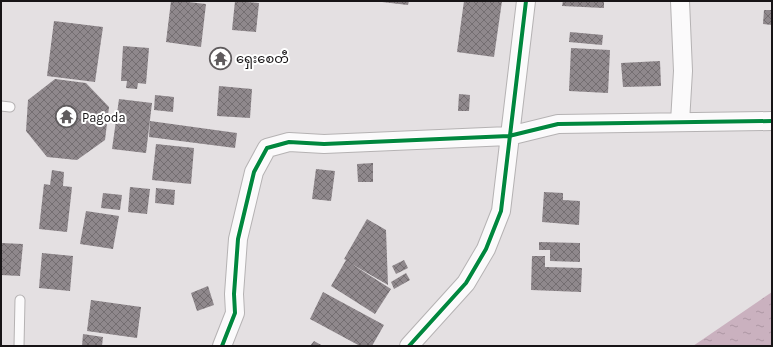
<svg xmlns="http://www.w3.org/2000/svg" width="773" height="347" font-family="Karla,'Noto Sans Myanmar',sans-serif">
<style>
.water{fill:url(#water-ripples)}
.building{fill:url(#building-cross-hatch)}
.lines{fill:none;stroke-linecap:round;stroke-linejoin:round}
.lane-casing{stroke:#b5b2b3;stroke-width:11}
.street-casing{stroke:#b5b2b3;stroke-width:20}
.lane{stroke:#fbfafb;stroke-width:9}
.street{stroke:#fbfafb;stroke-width:18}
.cycleway-casing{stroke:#fff;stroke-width:6}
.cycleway{stroke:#00873e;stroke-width:4}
.labels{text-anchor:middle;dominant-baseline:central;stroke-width:4;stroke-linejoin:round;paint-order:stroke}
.poi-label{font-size:13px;fill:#171416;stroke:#fff;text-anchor:start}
</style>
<defs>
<pattern id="water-ripples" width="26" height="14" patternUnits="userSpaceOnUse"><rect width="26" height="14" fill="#cab1bf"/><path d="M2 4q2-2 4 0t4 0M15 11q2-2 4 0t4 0" fill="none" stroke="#ad97a3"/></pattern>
<pattern id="building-cross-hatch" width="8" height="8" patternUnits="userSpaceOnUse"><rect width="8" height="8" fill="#8f888c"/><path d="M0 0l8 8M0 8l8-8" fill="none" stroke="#746e71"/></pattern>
</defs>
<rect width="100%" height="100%" fill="#e4e0e2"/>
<path class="water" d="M772,292V346H693Z"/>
<path class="building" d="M171,1H179L206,4L201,47L166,42Z
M235,1L259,3L256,32L232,30Z
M382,1H409L408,5L382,2Z
M464,1H502L494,57L457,52Z
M563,1H604V8L562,6Z
M764,10H772V25L763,24Z
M54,21L103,27L95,82L47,76Z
M570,32L603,35L602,45L569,42Z
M123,46L149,48L146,84L138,83L137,89L126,88L127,81H121Z
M571,48L610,50L608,93L569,91Z
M660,61L661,86L623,87L621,63Z
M55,79L86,83L109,107L105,140L77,160L47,157L26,131L28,100Z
M219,86L252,89L250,118L217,116Z
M459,94L470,95L469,111H458Z
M155,95L174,97L173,112L154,110Z
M119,99L152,103L146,153L112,149Z
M150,121L237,133L235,148L149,137Z
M156,144L194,148L191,184L152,180Z
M373,163V182H358L357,164Z
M316,169L335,171L331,201L312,199Z
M52,170L64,172L63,186L72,187L67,232L39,229L44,184L50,185Z
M130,187L150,189L147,214L128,212Z
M156,188L175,190L174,205L155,203Z
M544,192L563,193V200L580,201L579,225L542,222Z
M103,193L122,195L120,210L101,208Z
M86,211L119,216L113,249L80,244Z
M367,219L386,230L388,285L350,263L391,289L375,314L331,286L346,260L344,259Z
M539,242L580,243V262L550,261V250H539Z
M1,243L23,244L20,276L1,275Z
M42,253L73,256L70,291L39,288Z
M532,256H545V267L582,268L581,292L531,290Z
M404,260L408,268L396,274L392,266Z
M406,273L410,280L394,289L391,282Z
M208,286L214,305L197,311L191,293Z
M323,292L384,325L372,346H360L310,319Z
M91,300L141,307L137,338L87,331Z
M83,334L103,337L102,346H82Z
M314,341L323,346H310Z"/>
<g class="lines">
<defs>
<path id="lane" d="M1,106L10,107
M19,346L20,300"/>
<path id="street" d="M680,1L683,71L680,122
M222,346L235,313L234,294L238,239L254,172L267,148L289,142L324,144L509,136L558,124L772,121
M409,346L466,283L486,249L501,211L526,1"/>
</defs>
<use href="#lane" class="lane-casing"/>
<use href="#street" class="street-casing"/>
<use href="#lane" class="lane"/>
<use href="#street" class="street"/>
<defs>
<path id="cycleway" d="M222,346L235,313L234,294L238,239L254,172L267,148L289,142L324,144L509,136L558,124L772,121
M409,346L466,283L486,249L501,211L526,1"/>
</defs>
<use href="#cycleway" class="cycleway-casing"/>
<use href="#cycleway" class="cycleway"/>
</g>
<defs>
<symbol id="temple-ring" viewBox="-11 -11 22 22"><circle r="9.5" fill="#fff" stroke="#5f5b5d" stroke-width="1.5"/><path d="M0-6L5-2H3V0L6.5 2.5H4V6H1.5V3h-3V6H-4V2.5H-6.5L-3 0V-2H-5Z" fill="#5f5b5d"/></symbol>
</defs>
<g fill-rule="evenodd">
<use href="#temple-ring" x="208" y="46" width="25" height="25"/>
<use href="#temple-ring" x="54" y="104" width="25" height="25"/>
</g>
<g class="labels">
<g class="poi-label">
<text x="236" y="58">ရှေးစေတီ</text>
<text x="82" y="117">Pagoda</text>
</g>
</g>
<rect width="773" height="347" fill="none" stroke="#171416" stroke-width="4"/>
</svg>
